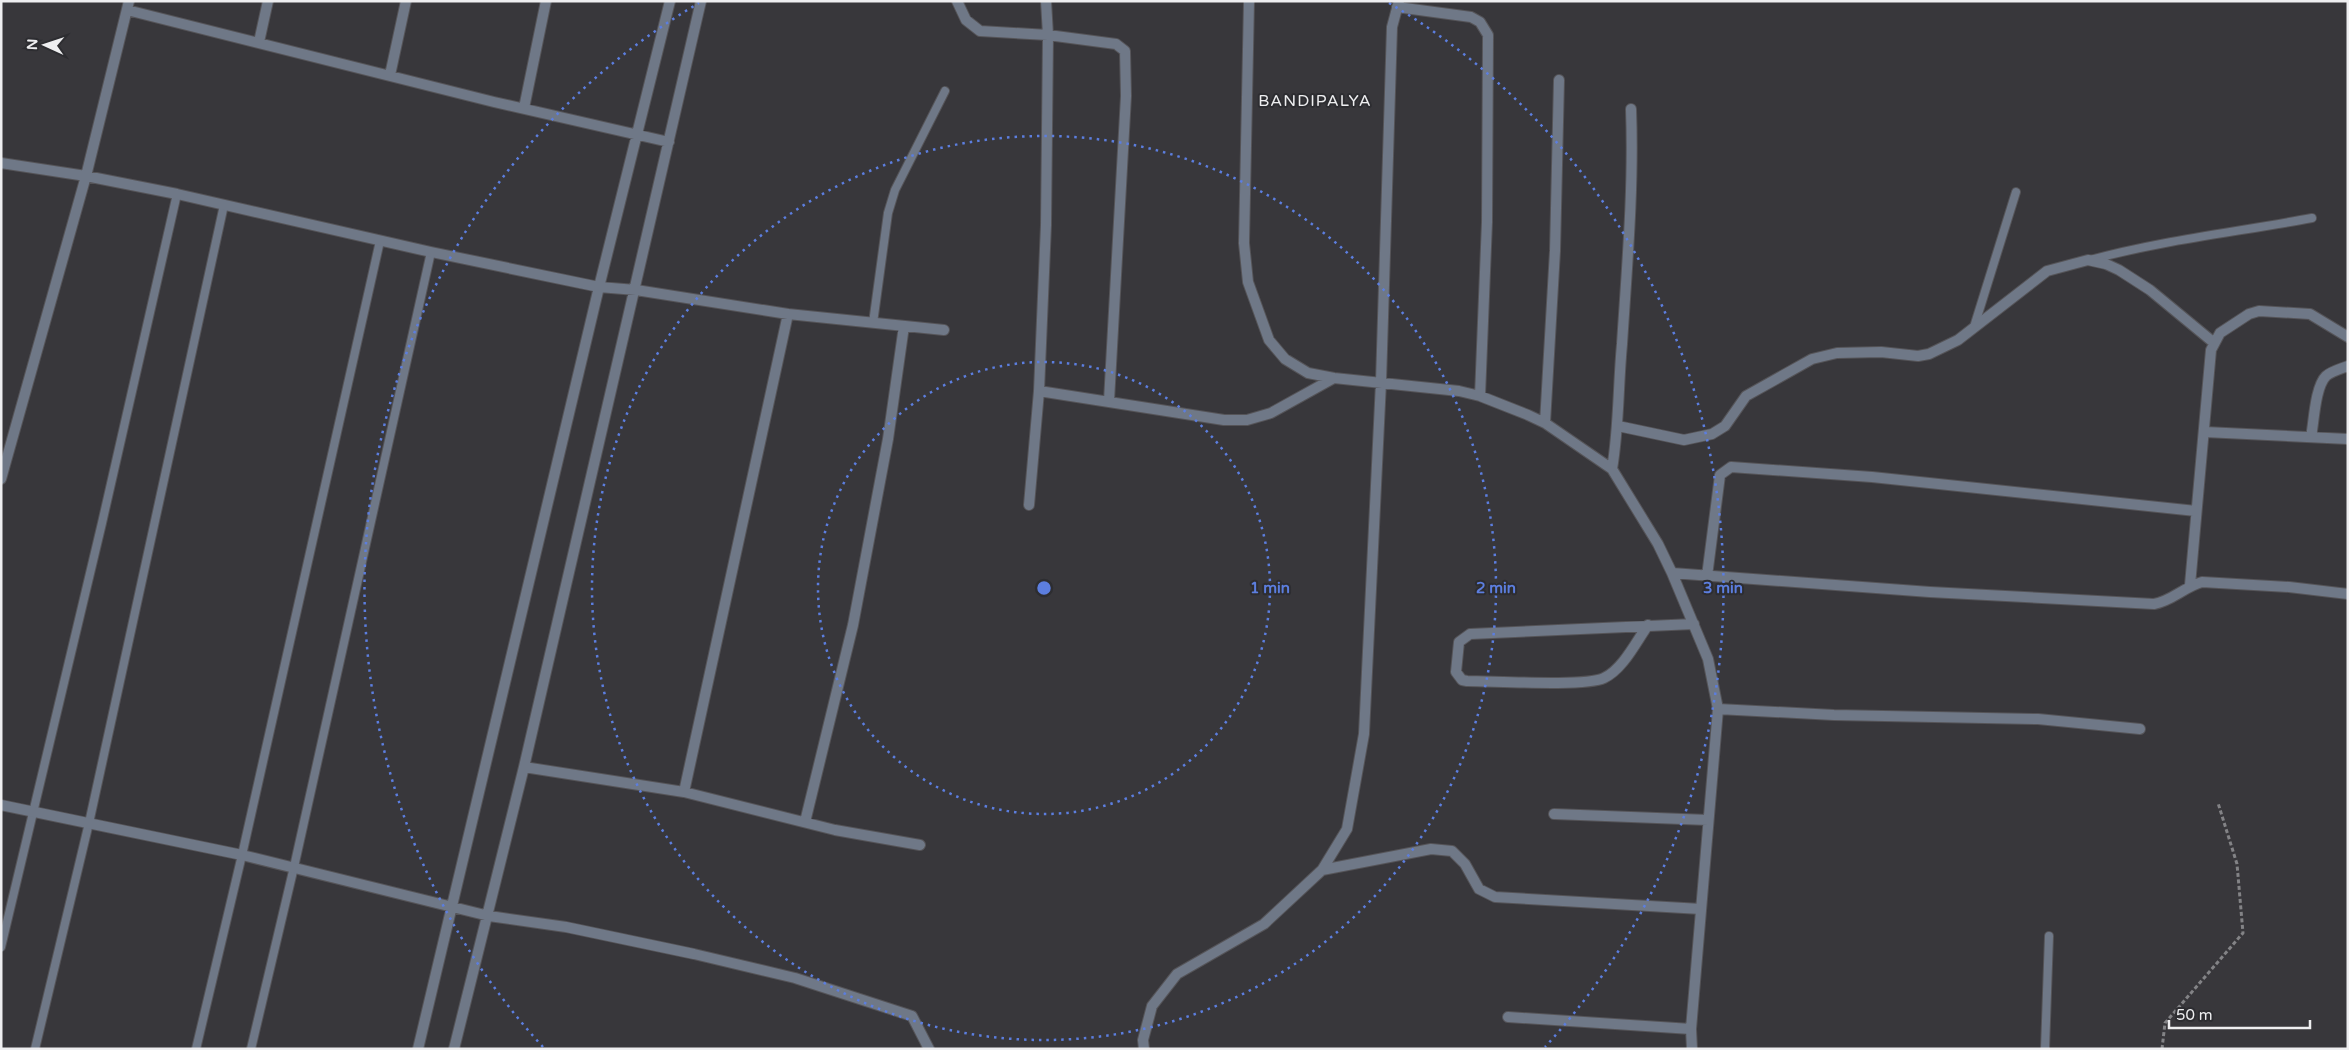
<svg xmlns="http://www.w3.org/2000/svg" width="2349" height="1050" font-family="'Varela Round',sans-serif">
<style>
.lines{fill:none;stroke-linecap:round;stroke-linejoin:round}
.service-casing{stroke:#555458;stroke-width:10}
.minor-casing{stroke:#555458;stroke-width:12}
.path{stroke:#838386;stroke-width:3;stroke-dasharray:4 2.5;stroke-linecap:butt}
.service{stroke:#6f7887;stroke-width:8}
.minor{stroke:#6f7887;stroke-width:10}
.ring{fill:none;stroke:#5c7edf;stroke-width:2.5;stroke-dasharray:2.5 5}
.labels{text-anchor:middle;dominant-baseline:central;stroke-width:4;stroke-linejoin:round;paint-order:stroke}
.quarter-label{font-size:16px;letter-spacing:1px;fill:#eeeef0;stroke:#2d2d31}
.centre{fill:#5c7edf;stroke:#2d2d31;stroke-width:2.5}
.ring-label{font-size:15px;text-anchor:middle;font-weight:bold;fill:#5c7edf;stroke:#2d2d31;stroke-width:4;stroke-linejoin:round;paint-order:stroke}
</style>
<rect width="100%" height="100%" fill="#38373b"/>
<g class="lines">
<defs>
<path id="service" d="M2090,260C2163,240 2238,232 2312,218
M873,323L888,213L895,190L945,91
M1974,327L2016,192
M1,947L102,523L177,194
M35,1049L89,823L224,205
M196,1049L242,855L380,241
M251,1049L294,867L431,252
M2045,1049L2049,936"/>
<path id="minor" d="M957,1L966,20L980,31L1048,35L1116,44L1125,51L1126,96L1109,401
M1046,1L1048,35L1046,225L1039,391L1224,420H1247L1271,413L1334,378
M1249,1L1244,243L1248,282L1269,340L1285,359L1308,373L1334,378L1459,391L1480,396L1528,415L1545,423L1612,469L1658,544L1672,573L1708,659L1718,709L1691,1029L1692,1049
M1397,7L1471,17L1480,22L1488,35L1487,222L1480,396
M127,10L494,102L669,142
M259,42L268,1
M390,75L406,1
M524,108L546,1
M1,163L86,176L129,1
M1545,423L1555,251L1559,80
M1618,426L1684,440L1712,434L1725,426L1746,396L1812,359L1837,353L1881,352L1918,356L1929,354L1958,340L2047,271L2088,260L2106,264L2119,270L2150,290L2213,342
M2205,432L2348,439
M2311,437C2314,422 2315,387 2326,376C2332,371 2340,369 2348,366
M1612,469C1619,428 1618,387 1622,344C1627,266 1634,187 1631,109
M1,479L86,176L177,194L431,252L599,287L636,290L788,314L944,330
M1029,505L1039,391
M1672,573L1930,592L2154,604C2172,601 2184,587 2202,582L2289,587L2348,594
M1707,576L1720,475L1731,467L1872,477L2196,511
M2190,585L2211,350L2220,333L2249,314L2259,311L2310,314L2348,337
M1648,625C1636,642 1623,669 1604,678C1585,687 1494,681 1467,681L1462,680L1456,672L1459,642L1470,634L1694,624
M1718,709L1834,715L2038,719L2140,729
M524,767L684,792L835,830L920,845
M684,792L788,314
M1,805L242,855L489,916L566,927L694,954L795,978L912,1016L929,1049
M1554,814L1708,820
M805,822L853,625L888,439L904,326
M1322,870L1431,849L1452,851L1465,864L1479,889L1495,897L1701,909
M1508,1017L1691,1029
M418,1049L599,287L670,1
M454,1049L524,767L701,1
M1144,1049L1143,1040L1152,1006L1177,974L1264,924L1322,870L1347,829L1364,734L1381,382L1392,27L1399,1"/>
</defs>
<use href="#service" class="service-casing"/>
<use href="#minor" class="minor-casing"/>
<path class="path" d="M2162,1049L2165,1023L2243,933L2237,864L2218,803"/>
<use href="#service" class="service"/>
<use href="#minor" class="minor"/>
</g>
<g class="ring">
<circle cx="1044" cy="588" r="226"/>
<circle cx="1044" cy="588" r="452"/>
<path d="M543 1047A679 679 0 0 1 699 3M1389 3A679 679 0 0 1 1545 1047"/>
</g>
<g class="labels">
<g class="quarter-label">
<text x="1315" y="101">BANDIPALYA</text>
</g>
</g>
<circle cx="1044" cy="588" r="8" class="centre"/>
<g class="ring-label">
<text x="1270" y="593">1 min</text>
<text x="1496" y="593">2 min</text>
<text x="1723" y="593">3 min</text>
</g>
<rect width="2349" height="1050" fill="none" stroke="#eeeef0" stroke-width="5"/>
<g transform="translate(45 45) rotate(273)" stroke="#2d2d31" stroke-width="4" paint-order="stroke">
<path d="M0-4L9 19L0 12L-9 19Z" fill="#eeeef0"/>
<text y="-8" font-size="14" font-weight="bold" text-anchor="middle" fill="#eeeef0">N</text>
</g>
<path d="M2169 1020v8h141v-8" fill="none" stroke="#eeeef0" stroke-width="2.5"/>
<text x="2176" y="1020" font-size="15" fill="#eeeef0" stroke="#2d2d31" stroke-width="4" paint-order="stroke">50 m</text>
</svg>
